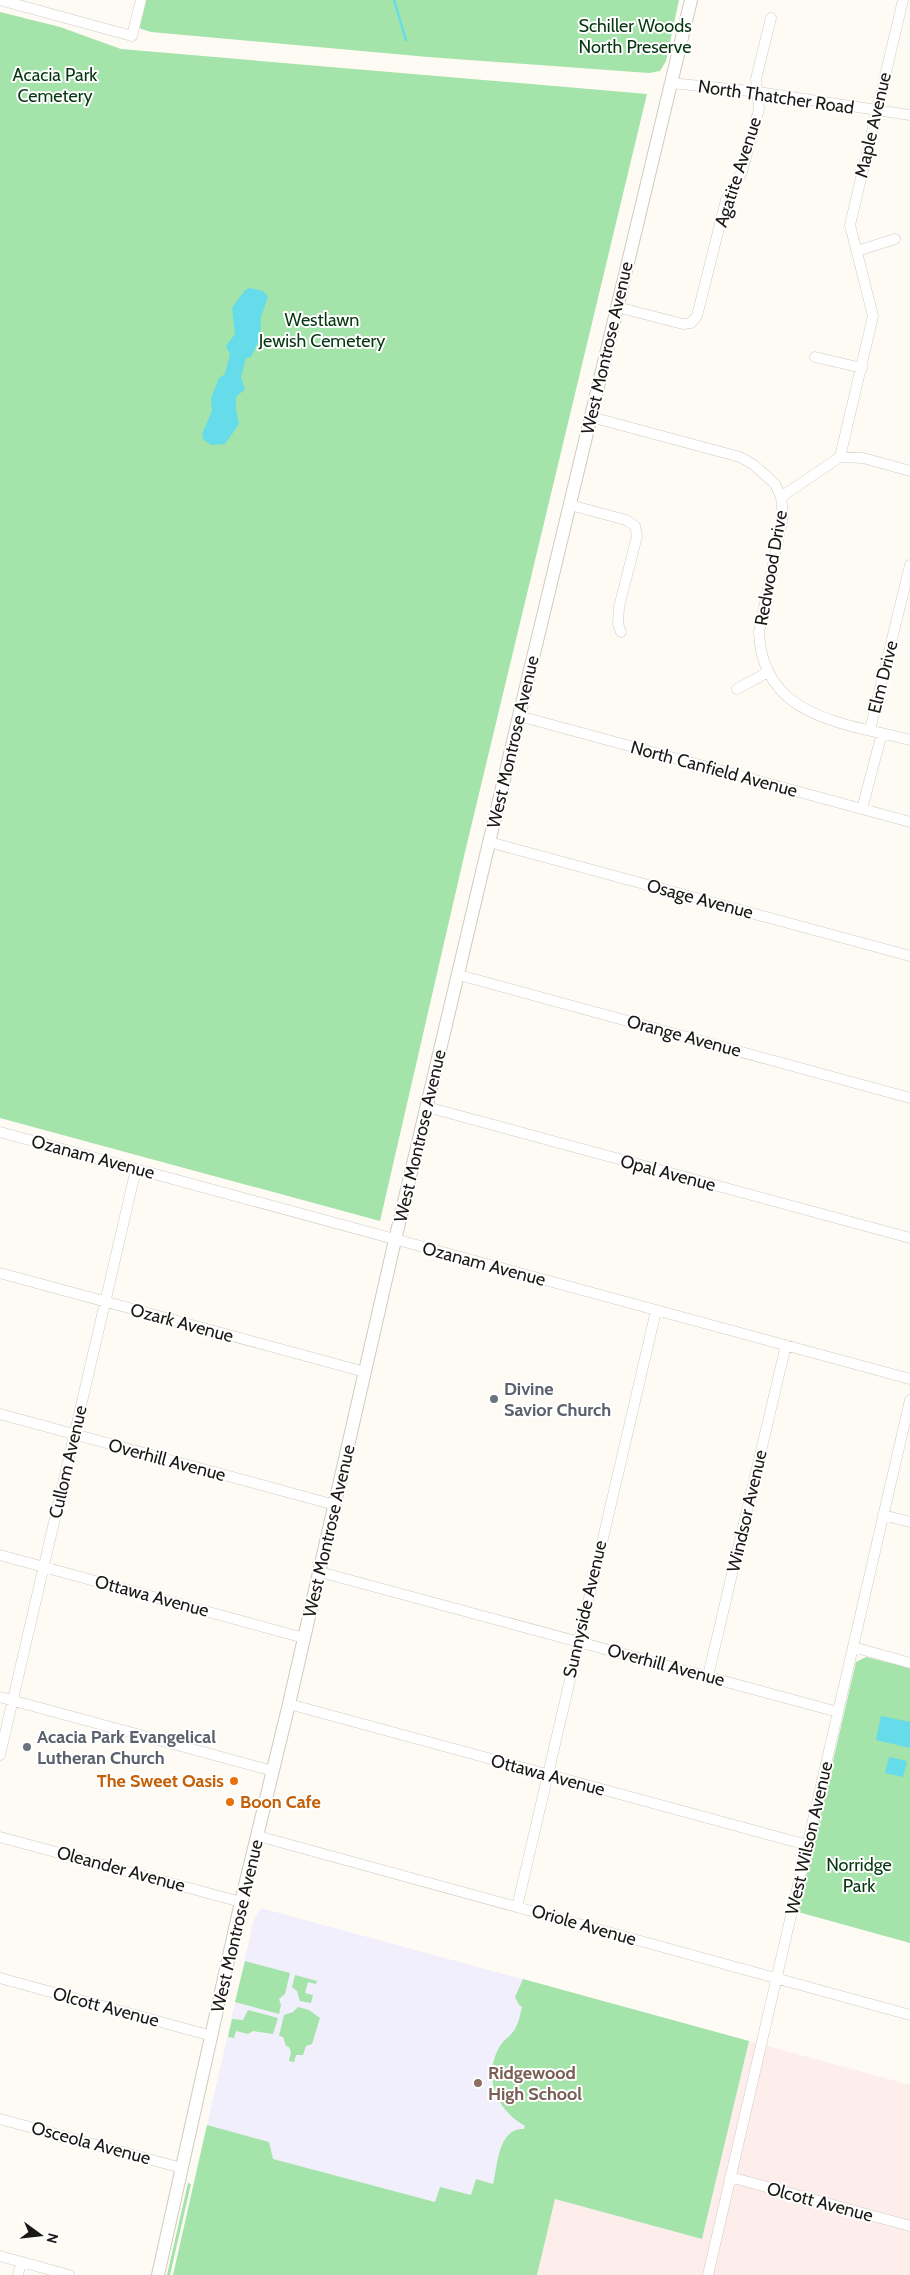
<svg xmlns="http://www.w3.org/2000/svg" width="910" height="2275" font-family="Cabin,sans-serif">
<style>
.industrial{fill:#fdedeb}
.education{fill:#f2effc}
.green{fill:#a4e3a9}
.water{fill:#66dbe9}
.lines{fill:none;stroke-linecap:round;stroke-linejoin:round}
.stream{stroke:#66dbe9;stroke-width:2.5}
.minor-casing{stroke:#cfcbc3;stroke-width:11}
.tertiary-casing{stroke:#cfcbc3;stroke-width:14}
.minor{stroke:#fff;stroke-width:10}
.tertiary{stroke:#fff;stroke-width:12}
.worship-dot{fill:#6b7280;stroke:#fff;stroke-width:2}
.food-dot{fill:#e8710a;stroke:#fff;stroke-width:2}
.education-dot{fill:#8d6e63;stroke:#fff;stroke-width:2}
.labels{text-anchor:middle;dominant-baseline:central;stroke-width:4;stroke-linejoin:round;paint-order:stroke}
.park-label{font-size:18px;fill:#063711;stroke:#fff}
.street-label{font-size:18px;fill:#1a1916;stroke:#fff}
.worship-label{font-size:18px;font-weight:bold;fill:#5b616d;stroke:#fff;text-anchor:start}
.food-label{font-size:18px;font-weight:bold;fill:#c56008;stroke:#fff;text-anchor:end}
.education-label{font-size:18px;font-weight:bold;fill:#785e54;stroke:#fff;text-anchor:start}
</style>
<rect width="100%" height="100%" fill="#fefbf4"/>
<path class="industrial" d="M749,2041L910,2085V2275H537L555,2199L702,2239Z"/>
<path class="education" d="M261,1908L749,2041L702,2239L555,2199L537,2275H173L254,1919Z"/>
<path class="green" d="M146,0H679L666,61L660,71L649,73L428,57L151,32L141,29L139,26Z
M0,12L60,27L121,49L647,94L465,852L380,1221L0,1118Z
M866,1657L910,1668V1943L798,1912L856,1662Z
M245,1961L290,1973L285,1994L279,1999L281,2005L279,2014L235,2002Z
M295,1975L317,1981L316,1984L308,1982L305,1993L313,1995L311,2003L300,2001L297,1991L292,1987Z
M523,1979L749,2041L702,2239L555,2199L537,2275H173L207,2125L269,2142L273,2159L435,2202L440,2187L471,2195L476,2179L493,2184C498,2164 498,2128 524,2129L525,2126C496,2110 482,2076 500,2046C504,2039 512,2035 515,2029C519,2023 520,2014 522,2007L519,2005L515,1997Z
M298,2007L309,2010L320,2018L312,2044L306,2046L303,2055H296L294,2062L289,2061L291,2052L289,2047L286,2046L283,2037L279,2036L284,2015L293,2012Z
M248,2010L278,2018L273,2034L253,2031L248,2034L236,2031L234,2038L228,2037L232,2019L243,2020Z
M188,2183L191,2184L170,2275H167Z"/>
<path class="water" d="M250,288L263,291L268,297L261,317L260,339L251,357L246,358L241,377L245,389L236,397V409L239,424L225,444L211,445L203,439L202,434L212,411L211,398L219,378L225,374L230,354L226,346L235,334L232,308L245,290Z
M881,1716L910,1722V1748L876,1740Z
M889,1757L907,1761L903,1777L885,1773Z"/>
<g class="lines">
<path class="stream" d="M394,0L406,40"/>
<defs>
<path id="minor" d="M0,0L132,36L141,0
M671,83L759,92L910,115
M857,251L895,239
M617,307L683,324L691,323L697,316L726,200L742,172L759,109L756,79L771,18
M815,357L862,368
M591,417L740,457L754,465L775,484L781,497L783,516L759,632C762,718 844,723 910,740
M840,457L873,316L850,225L903,0
M781,497L840,457L863,458L910,471
M570,505L626,520L635,526L637,536L619,607L618,624L621,632
M737,689L768,672
M519,716L910,822
M870,730L910,565
M862,809L882,733
M489,842L910,956
M459,975L910,1098
M427,1107L910,1238
M0,1132L910,1379
M0,1273L365,1372
M0,1414L335,1505
M883,1515L910,1522
M0,1555L304,1638
M320,1572L838,1712
M853,1647L910,1663
M708,1676L786,1345
M0,1697L273,1771
M289,1704L807,1845
M0,1755L136,1169
M258,1836L910,2015
M0,1837L241,1902
M517,1907L656,1311
M0,1978L212,2036
M0,2119L182,2168
M730,2177L910,2226
M0,2256L69,2275
M18,2275L21,2262
M708,2275L910,1400"/>
<path id="tertiary" d="M158,2275L241,1902L289,1704L395,1240L519,716L691,0"/>
</defs>
<use href="#minor" class="minor-casing"/>
<use href="#tertiary" class="tertiary-casing"/>
<use href="#minor" class="minor"/>
<use href="#tertiary" class="tertiary"/>
</g>
<g class="worship-dot">
<circle cx="494" cy="1399" r="5"/>
<circle cx="27" cy="1747" r="5"/>
</g>
<g class="food-dot">
<circle cx="234" cy="1781" r="5"/>
<circle cx="230" cy="1802" r="5"/>
</g>
<circle class="education-dot" cx="478" cy="2083" r="5"/>
<g class="labels">
<g class="park-label">
<text x="635" y="26">Schiller Woods<tspan x="635" dy="21">North Preserve</tspan></text>
<text x="55" y="75">Acacia Park<tspan x="55" dy="21">Cemetery</tspan></text>
<text x="322" y="320">Westlawn<tspan x="322" dy="21">Jewish Cemetery</tspan></text>
<text x="859" y="1865">Norridge<tspan x="859" dy="21">Park</tspan></text>
</g>
<g class="street-label">
<text transform="translate(776 97) rotate(8)">North Thatcher Road</text>
<text transform="translate(873 125) rotate(-77)">Maple Avenue</text>
<text transform="translate(738 172) rotate(-72)">Agatite Avenue</text>
<text transform="translate(607 348) rotate(-77)">West Montrose Avenue</text>
<text transform="translate(771 568) rotate(-80)">Redwood Drive</text>
<text transform="translate(883 677) rotate(-76)">Elm Drive</text>
<text transform="translate(513 742) rotate(-77)">West Montrose Avenue</text>
<text transform="translate(714 769) rotate(15)">North Canfield Avenue</text>
<text transform="translate(700 899) rotate(15)">Osage Avenue</text>
<text transform="translate(684 1036) rotate(15)">Orange Avenue</text>
<text transform="translate(420 1136) rotate(-77)">West Montrose Avenue</text>
<text transform="translate(93 1157) rotate(15)">Ozanam Avenue</text>
<text transform="translate(668 1173) rotate(15)">Opal Avenue</text>
<text transform="translate(484 1264) rotate(15)">Ozanam Avenue</text>
<text transform="translate(182 1323) rotate(15)">Ozark Avenue</text>
<text transform="translate(167 1460) rotate(15)">Overhill Avenue</text>
<text transform="translate(68 1462) rotate(-77)">Cullom Avenue</text>
<text transform="translate(747 1511) rotate(-77)">Windsor Avenue</text>
<text transform="translate(329 1531) rotate(-77)">West Montrose Avenue</text>
<text transform="translate(152 1596) rotate(15)">Ottawa Avenue</text>
<text transform="translate(585 1609) rotate(-77)">Sunnyside Avenue</text>
<text transform="translate(666 1665) rotate(15)">Overhill Avenue</text>
<text transform="translate(548 1775) rotate(15)">Ottawa Avenue</text>
<text transform="translate(809 1838) rotate(-77)">West Wilson Avenue</text>
<text transform="translate(121 1869) rotate(15)">Oleander Avenue</text>
<text transform="translate(584 1925) rotate(16)">Oriole Avenue</text>
<text transform="translate(237 1926) rotate(-77)">West Montrose Avenue</text>
<text transform="translate(106 2007) rotate(15)">Olcott Avenue</text>
<text transform="translate(91 2143) rotate(15)">Osceola Avenue</text>
<text transform="translate(820 2202) rotate(15)">Olcott Avenue</text>
</g>
<g class="worship-label">
<text x="504" y="1389">Divine<tspan x="504" dy="21">Savior Church</tspan></text>
<text x="37" y="1737">Acacia Park Evangelical<tspan x="37" dy="21">Lutheran Church</tspan></text>
</g>
<g class="food-label">
<text x="224" y="1781">The Sweet Oasis</text>
<text x="240" y="1802" text-anchor="start">Boon Cafe</text>
</g>
<g class="education-label">
<text x="488" y="2073">Ridgewood<tspan x="488" dy="21">High School</tspan></text>
</g>
</g>
<g transform="translate(40 2235) rotate(105)" stroke="#ffffff" stroke-width="4" paint-order="stroke">
<path d="M0-4L9 19L0 12L-9 19Z" fill="#1a1916"/>
<text y="-8" font-size="14" font-weight="bold" text-anchor="middle" fill="#1a1916">N</text>
</g>
</svg>
